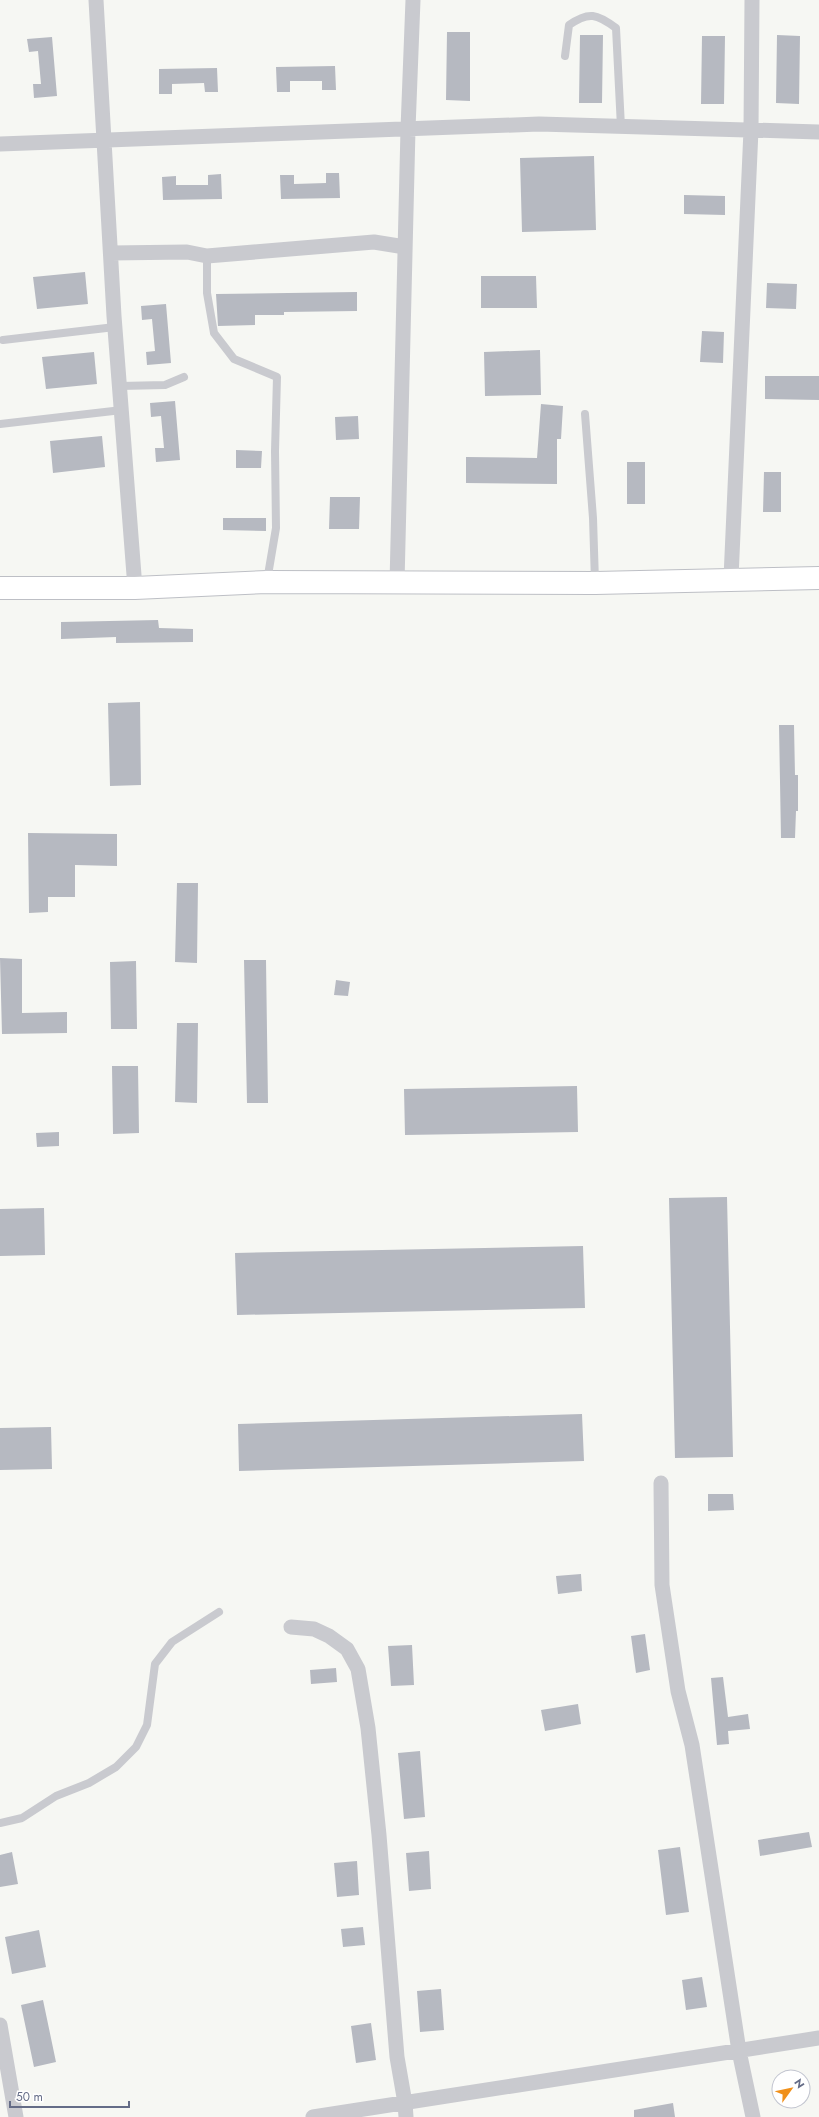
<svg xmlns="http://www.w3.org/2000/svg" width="819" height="2117" font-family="Jost,sans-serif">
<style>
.building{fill:#b6b9c1}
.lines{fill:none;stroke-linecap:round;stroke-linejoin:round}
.secondary-casing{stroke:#bdbfc5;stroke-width:24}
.lane{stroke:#c9cacf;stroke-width:8}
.street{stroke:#c9cacf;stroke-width:15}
.secondary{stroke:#fff;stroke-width:22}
</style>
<rect width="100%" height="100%" fill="#f6f7f3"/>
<path class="building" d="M447,32H470V101L446,100Z
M580,35H603L602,103H579Z
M777,35L800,36L799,104L776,103Z
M702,36H725L724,104H701Z
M52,37L57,96L34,98L33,84H41L38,51L29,52L27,39Z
M335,66L336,90H322V81H290V92H277L276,67Z
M217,68L218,92H205L204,83L172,84V94H159V69Z
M594,156L596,230L522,232L520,158Z
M326,173H339L340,198L281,199L280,175H294V184L326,183Z
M221,174L222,199L163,200L162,177L176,176V185H208V175Z
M684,195L725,196V215L684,214Z
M85,272L88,304L37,309L33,277Z
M481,276H536L537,308H481Z
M767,283L797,284L796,309L766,308Z
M357,292V311L284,312V315H255V325L218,326L216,294Z
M166,304L171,363L147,365L146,352L155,351L152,319L142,320L141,306Z
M702,331L724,332L723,363L700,362Z
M540,350L541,395L485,396L484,352Z
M94,352L97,384L46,389L42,357Z
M765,376H819V400L765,399Z
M175,401L180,460L156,462L155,448H164L161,416L151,417L150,403Z
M541,404L563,406L561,439H557V484L466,483V457L537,458Z
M358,416L359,439L336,440L335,417Z
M102,436L105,467L53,473L50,441Z
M236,450L262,451L261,468H236Z
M627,462H645V504H627Z
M764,472H781V512H763Z
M330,497H360L359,529H329Z
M223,518H266V531L223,530Z
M158,620L159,628L193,629V642L116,643V637L61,639V622Z
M140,702L141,785L110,786L108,703Z
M779,725H794L795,775H798V811H796L795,838H781Z
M28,833L117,834V866L75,865V897H48V912L29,913Z
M177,883H198L197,963L175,962Z
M0,958L22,959V1013L67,1012V1033L2,1034Z
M244,960H266L268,1103H247Z
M136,961L137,1029H111L110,962Z
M336,980L350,982L348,996L334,995Z
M177,1023H198L197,1103L175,1102Z
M112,1066H138L139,1133L113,1134Z
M577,1086L578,1132L405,1135L404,1089Z
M59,1132V1146L37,1147L36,1133Z
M727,1197L733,1457L675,1458L669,1198Z
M44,1208L45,1255L0,1256V1209Z
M583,1246L585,1308L237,1315L235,1253Z
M582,1414L584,1461L239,1471L238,1424Z
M51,1427L52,1469L0,1470V1428Z
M708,1494H733L734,1510L708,1511Z
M581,1574L582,1591L558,1594L556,1576Z
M645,1634L650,1670L636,1673L631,1636Z
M412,1645L414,1685L391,1686L388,1646Z
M336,1668L337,1682L311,1684L310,1670Z
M723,1677L728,1717L748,1714L750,1729L728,1731L729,1744L717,1745L711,1678Z
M578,1704L581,1724L545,1731L541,1710Z
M420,1751L425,1817L404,1819L398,1753Z
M809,1832L812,1847L760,1856L758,1840Z
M680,1847L689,1912L666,1915L658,1850Z
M429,1851L431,1889L409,1891L406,1853Z
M12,1852L18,1884L0,1887V1855Z
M357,1861L359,1895L337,1897L334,1863Z
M363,1927L365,1945L343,1947L341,1929Z
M39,1930L46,1967L12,1974L5,1937Z
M702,1977L707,2007L686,2010L682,1980Z
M441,1989L444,2030L420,2032L417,1991Z
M43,2000L56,2062L34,2067L21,2005Z
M371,2023L376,2060L356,2063L351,2026Z
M673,2103L675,2117H634V2110Z"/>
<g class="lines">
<defs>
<path id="secondary" d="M0,588H135L267,582L595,583L819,578"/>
</defs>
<use href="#secondary" class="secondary-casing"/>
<path class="lane" d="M565,56L569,25C589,11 597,14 616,28L621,127
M207,256V293L214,333L234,359L277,377L275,451L276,528L267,581
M3,340L115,327
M120,386L165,385L184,377
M585,414L593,518L595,582
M0,424L122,410
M0,1823L22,1818L56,1796L89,1783L116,1767L136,1747L147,1725L155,1664L172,1642L219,1612"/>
<path class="street" d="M96,0L114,316L135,588
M0,144L539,124L819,132
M111,253L187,252L207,256L374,242L405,247
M731,578L751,130L752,0
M397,583L408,129L413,0
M661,1483L662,1585L678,1691L692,1745L739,2051L753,2117
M291,1627L314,1629L329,1636L347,1649L358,1669L368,1728L379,1835L397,2057L405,2103L406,2117
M0,2025L16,2117
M313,2117L819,2038"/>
<use href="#secondary" class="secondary"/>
</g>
<g transform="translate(791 2089) rotate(57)"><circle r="19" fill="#ffffff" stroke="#c1c4cf"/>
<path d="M0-3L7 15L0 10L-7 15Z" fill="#f0901a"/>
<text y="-6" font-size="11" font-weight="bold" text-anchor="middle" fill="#646c87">N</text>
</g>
<path d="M10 2101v6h119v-6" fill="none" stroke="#646c87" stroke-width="2"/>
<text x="16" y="2101" font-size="12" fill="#646c87" stroke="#ffffff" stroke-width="3" paint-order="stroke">50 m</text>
</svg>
